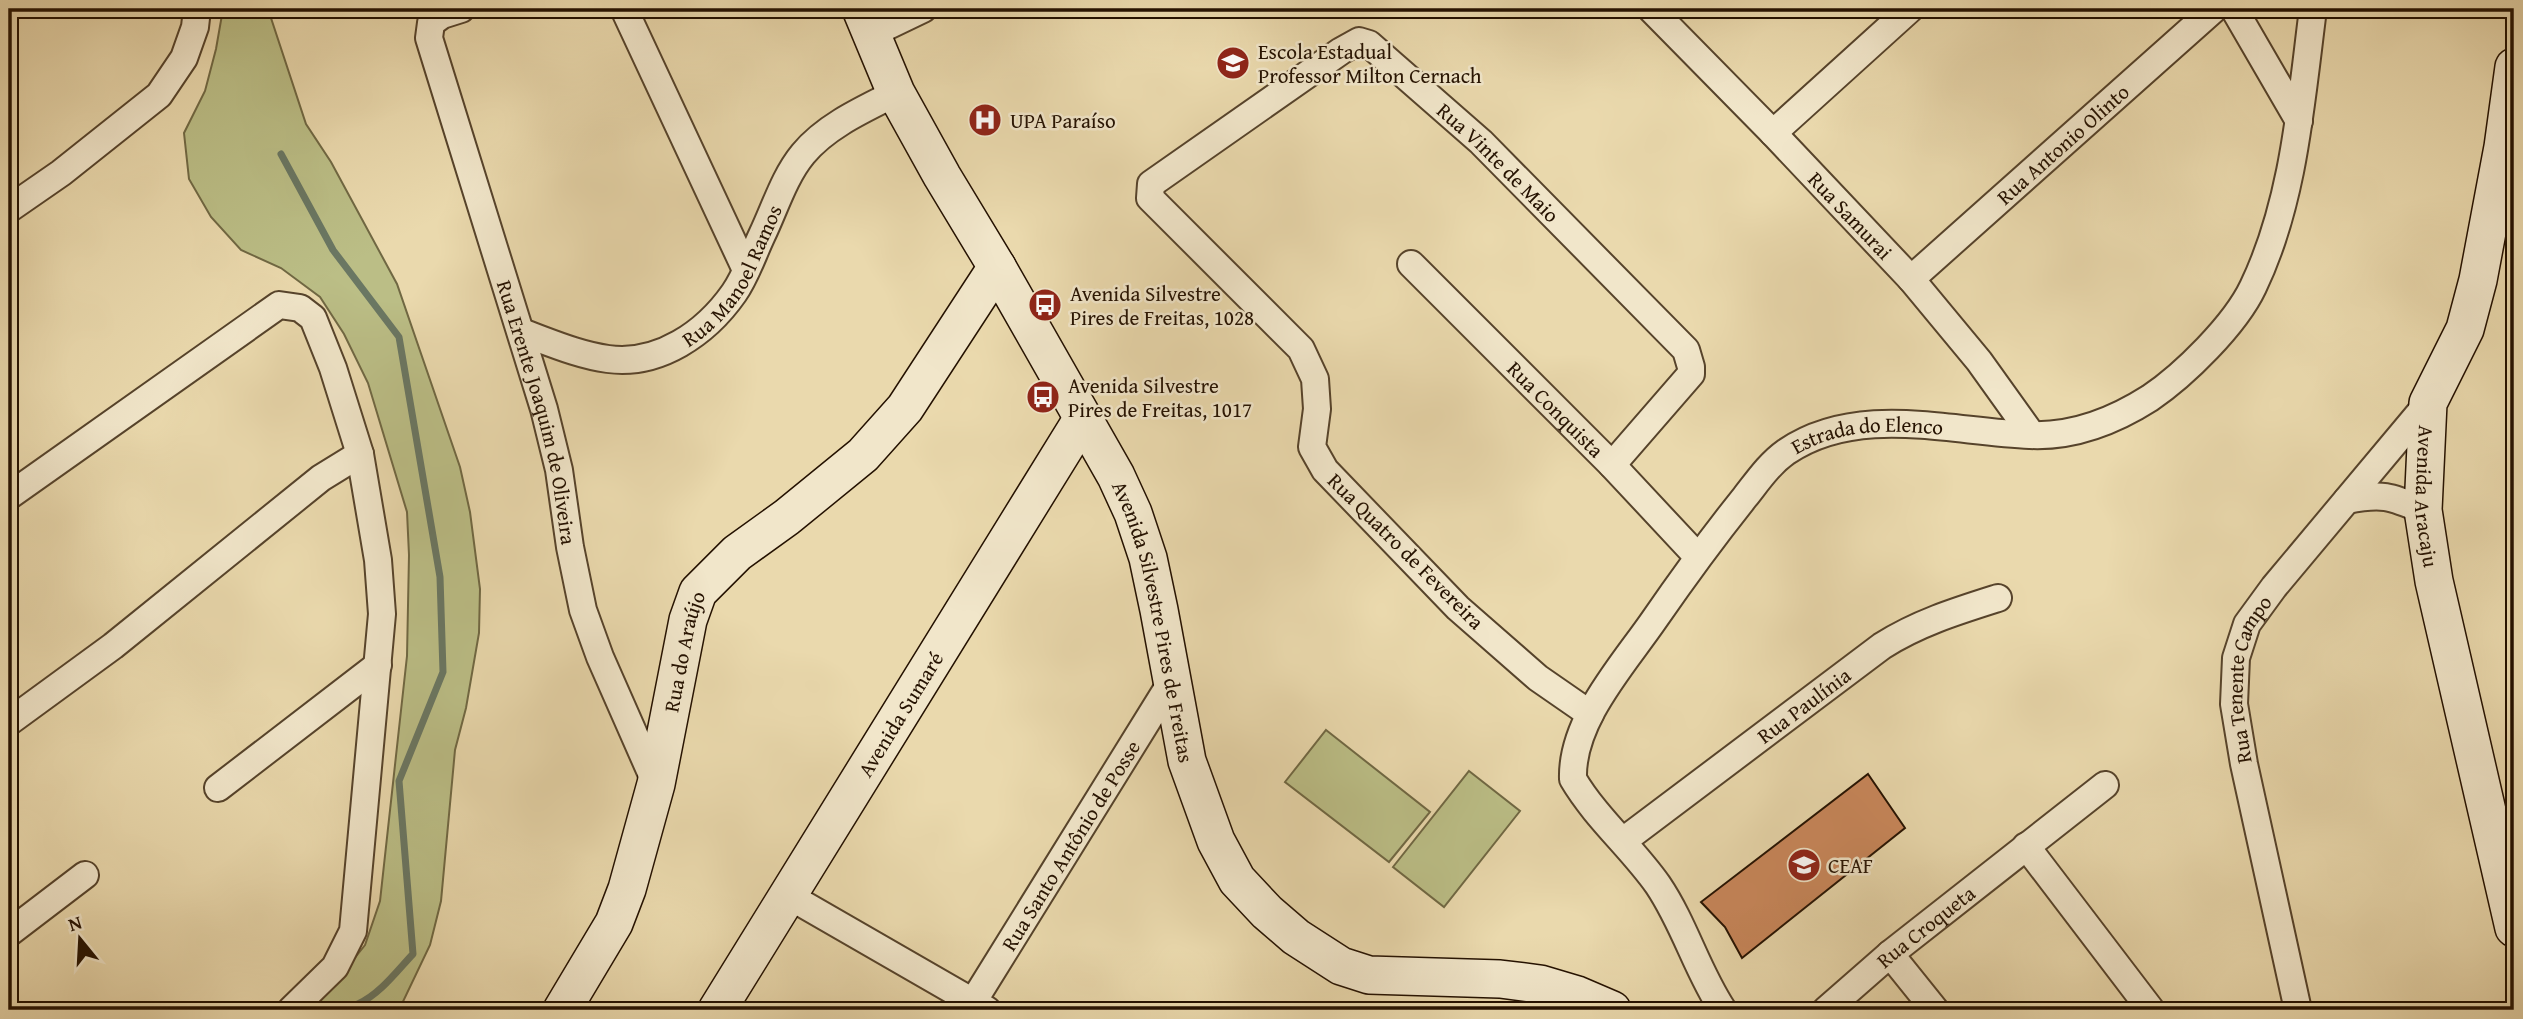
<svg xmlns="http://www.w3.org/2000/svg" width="2523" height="1019" font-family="'Gentium Book Plus',serif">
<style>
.green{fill:#bbbe86;stroke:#706843;stroke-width:2}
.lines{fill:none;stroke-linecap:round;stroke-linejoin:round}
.stream{stroke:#6a7763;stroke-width:7}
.building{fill:#c9875b;stroke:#241100;stroke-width:2}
.street-casing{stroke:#56432b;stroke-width:30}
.secondary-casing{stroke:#241100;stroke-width:40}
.street{stroke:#f1e6ca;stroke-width:26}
.secondary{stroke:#f1e6ca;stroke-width:37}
.labels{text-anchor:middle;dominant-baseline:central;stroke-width:5;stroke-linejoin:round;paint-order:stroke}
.poi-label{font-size:21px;fill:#241100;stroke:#f1e6ca;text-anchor:start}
.street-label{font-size:21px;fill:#241100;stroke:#f1e6ca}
</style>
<rect width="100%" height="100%" fill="#ead9ad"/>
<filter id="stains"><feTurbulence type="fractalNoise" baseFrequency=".00286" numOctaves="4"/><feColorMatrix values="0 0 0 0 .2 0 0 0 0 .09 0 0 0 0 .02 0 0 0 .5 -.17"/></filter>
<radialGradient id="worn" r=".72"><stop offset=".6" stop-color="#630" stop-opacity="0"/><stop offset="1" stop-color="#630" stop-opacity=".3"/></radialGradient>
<g class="green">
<path d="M 223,9 L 268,9 L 306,124 L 331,162 L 397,284 L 460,467 L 470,512 L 480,589 L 479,633 L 466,708 L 455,750 L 441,901 L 430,945 L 399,1010 L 313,1010 L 365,945 L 380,901 L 407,656 L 409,555 L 407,512 L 368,383 L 344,334 L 320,297 L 281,268 L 241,250 L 211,217 L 189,179 L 184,133 L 205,91 L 216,49 Z"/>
<path d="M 1326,730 L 1430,812 L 1389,862 L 1285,782 Z"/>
<path d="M 1469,771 L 1520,811 L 1444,907 L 1393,867 Z"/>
</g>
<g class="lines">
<path class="stream" d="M 281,154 L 333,250 L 399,337 L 440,577 L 443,672 L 399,781 L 413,954 C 397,971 380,994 358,1004 C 351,1007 344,1005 337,1010"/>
</g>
<path class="building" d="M 1868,774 L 1905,828 L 1742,958 L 1725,927 L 1701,902 Z"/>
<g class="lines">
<defs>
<g id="street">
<path id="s1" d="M 461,9 L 442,15 L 431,23 L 429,38 L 544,409 L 559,470 L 570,547 L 583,610 L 600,657 L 656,784"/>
<path d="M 624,9 L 746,270"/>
<path id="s2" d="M 1651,9 L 1773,133 L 1911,279 L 1979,361 L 2032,435"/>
<path d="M 2234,9 L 2299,121"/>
<path d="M 871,34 L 923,9"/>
<path d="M 1773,133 L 1910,9"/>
<path d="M 9,209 L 61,173 L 159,95 L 184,58 L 195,27 L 197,9"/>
<path id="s3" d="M 1411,264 L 1612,465 L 1698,557"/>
<path id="s4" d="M 1911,279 L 2214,9"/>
<path id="s5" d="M 521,332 C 549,342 578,355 608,359 C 659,366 706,333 734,293 C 746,276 753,254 762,235 C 775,208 784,177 803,154 C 826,126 864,109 896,93"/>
<path d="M 9,496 L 279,305 L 300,308 L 313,318 L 333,368 L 360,454 L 378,560 L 382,614 L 353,931 L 335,967 L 291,1010"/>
<path d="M 2347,500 C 2382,493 2390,496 2423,510"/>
<path id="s6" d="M 1590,714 L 1538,678 L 1458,608 L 1325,470 L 1312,447 L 1317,409 L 1315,379 L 1301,349 L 1150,198 L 1151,184 L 1341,51 L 1359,41 L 1369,44 L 1481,142 L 1686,350 L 1691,367 L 1691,374 L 1612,465"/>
<path d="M 9,722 L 113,646 L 321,478 L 360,454"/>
<path d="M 218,788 L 378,665"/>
<path id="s7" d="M 1623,841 L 1882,646 C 1918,623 1957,611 1998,598"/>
<path d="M 2026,846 L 2151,1010"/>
<path d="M 789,896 L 987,1010"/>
<path d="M 9,933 L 85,875"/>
<path d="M 1890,954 L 1935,1010"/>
<path id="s8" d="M 968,1010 L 1172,681"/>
<path id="s9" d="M 1723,1010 C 1697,971 1685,925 1658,885 C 1632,848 1596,818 1573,779 C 1571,721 1623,665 1654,620 C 1683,578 1713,537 1745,497 C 1757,482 1769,464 1786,452 C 1858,403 1950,432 2030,435 C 2074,437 2114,421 2150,398 C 2184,375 2235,325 2253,287 C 2294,202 2301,102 2313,9"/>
<path id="s10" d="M 1826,1010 L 1890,954 L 2105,785"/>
<path id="s11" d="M 2298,1010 L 2244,764 L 2234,704 L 2236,658 L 2247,624 L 2274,587 L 2428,403"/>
</g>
<g id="secondary">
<path id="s12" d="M 861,9 L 896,93 L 942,176 L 997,267 L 1116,476 L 1133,513 L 1148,558 L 1159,610 L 1187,761 L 1216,841 L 1237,880 L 1267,912 L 1296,937 L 1341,966 L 1369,975 L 1500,979 L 1540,984 L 1577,995 L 1612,1010"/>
<path id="s13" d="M 2514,67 L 2503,147 L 2478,280 L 2465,329 L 2428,403 L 2423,510 L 2434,581 L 2514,928"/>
<path id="s14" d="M 562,1010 L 614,923 L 627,889 L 656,784 L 688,620 L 698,592 L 737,553 L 787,517 L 863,455 L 905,408 L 997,267"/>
<path id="s15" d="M 717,1010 L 1083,418"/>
</g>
</defs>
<use href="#street" class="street-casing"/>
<use href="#secondary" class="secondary-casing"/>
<use href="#street" class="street"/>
<use href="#secondary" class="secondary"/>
</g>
<defs>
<symbol id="school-disc" viewBox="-11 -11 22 22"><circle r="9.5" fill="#8f2418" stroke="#f1e6ca"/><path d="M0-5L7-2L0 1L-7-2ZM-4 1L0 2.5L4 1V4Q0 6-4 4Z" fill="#fff"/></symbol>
<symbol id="hospital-disc" viewBox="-11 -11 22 22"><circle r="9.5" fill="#8f2418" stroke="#f1e6ca"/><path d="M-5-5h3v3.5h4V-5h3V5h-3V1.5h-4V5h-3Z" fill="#fff"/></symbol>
<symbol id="bus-disc" viewBox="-11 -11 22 22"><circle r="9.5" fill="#8f2418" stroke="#f1e6ca"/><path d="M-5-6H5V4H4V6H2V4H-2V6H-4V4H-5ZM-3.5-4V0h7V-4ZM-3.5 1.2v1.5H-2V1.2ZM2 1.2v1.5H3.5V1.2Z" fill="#fff"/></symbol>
</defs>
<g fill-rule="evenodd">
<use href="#school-disc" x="1214" y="44" width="38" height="38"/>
<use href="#hospital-disc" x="966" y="101" width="38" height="38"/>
<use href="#bus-disc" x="1026" y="286" width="38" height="38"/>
<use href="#bus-disc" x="1024" y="378" width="38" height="38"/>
<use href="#school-disc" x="1785" y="846" width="38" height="38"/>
</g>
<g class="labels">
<g class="poi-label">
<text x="1258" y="51">Escola Estadual<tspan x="1258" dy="24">Professor Milton Cernach</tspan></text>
<text x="1010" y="120">UPA Paraíso</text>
<text x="1070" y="293">Avenida Silvestre<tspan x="1070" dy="24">Pires de Freitas, 1028</tspan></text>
<text x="1068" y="385">Avenida Silvestre<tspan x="1068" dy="24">Pires de Freitas, 1017</tspan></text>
<text x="1828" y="865">CEAF</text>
</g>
<g class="street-label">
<text stroke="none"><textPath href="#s4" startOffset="203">Rua Antonio Olinto</textPath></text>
<text stroke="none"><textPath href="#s6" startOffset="1155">Rua Vinte de Maio</textPath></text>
<text stroke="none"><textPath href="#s2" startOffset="287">Rua Samurai</textPath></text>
<text stroke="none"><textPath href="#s5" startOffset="254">Rua Manoel Ramos</textPath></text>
<text stroke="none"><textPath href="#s3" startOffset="205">Rua Conquista</textPath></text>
<text stroke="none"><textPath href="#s1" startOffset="439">Rua Erente Joaquim de Oliveira</textPath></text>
<text stroke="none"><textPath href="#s9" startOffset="758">Estrada do Elenco</textPath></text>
<text stroke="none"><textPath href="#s13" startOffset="443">Avenida Aracaju</textPath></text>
<text transform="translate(1406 551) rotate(45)">Rua Quatro de Fevereira</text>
<text stroke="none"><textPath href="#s12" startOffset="684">Avenida Silvestre Pires de Freitas</textPath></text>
<text stroke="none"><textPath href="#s14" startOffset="382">Rua do Araújo</textPath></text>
<text stroke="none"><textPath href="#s11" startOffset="340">Rua Tenente Campo</textPath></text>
<text stroke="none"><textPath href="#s7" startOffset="226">Rua Paulínia</textPath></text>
<text stroke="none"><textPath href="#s15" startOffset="348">Avenida Sumaré</textPath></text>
<text stroke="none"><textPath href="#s8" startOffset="194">Rua Santo Antônio de Posse</textPath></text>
<text stroke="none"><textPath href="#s10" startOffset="130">Rua Croqueta</textPath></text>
</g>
</g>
<rect width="2523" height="1019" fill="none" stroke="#ead9ad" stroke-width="35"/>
<rect x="10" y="10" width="2502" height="998" fill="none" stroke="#241100" stroke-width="3.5"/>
<rect x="18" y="18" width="2488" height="984" fill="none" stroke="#241100" stroke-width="2"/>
<g transform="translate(80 939) rotate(342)" stroke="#f1e6ca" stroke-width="5" paint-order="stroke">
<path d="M0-5L12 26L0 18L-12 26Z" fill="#241100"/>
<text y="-10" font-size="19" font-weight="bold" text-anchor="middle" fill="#241100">N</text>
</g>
<rect width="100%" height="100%" filter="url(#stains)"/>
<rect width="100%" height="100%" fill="url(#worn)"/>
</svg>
